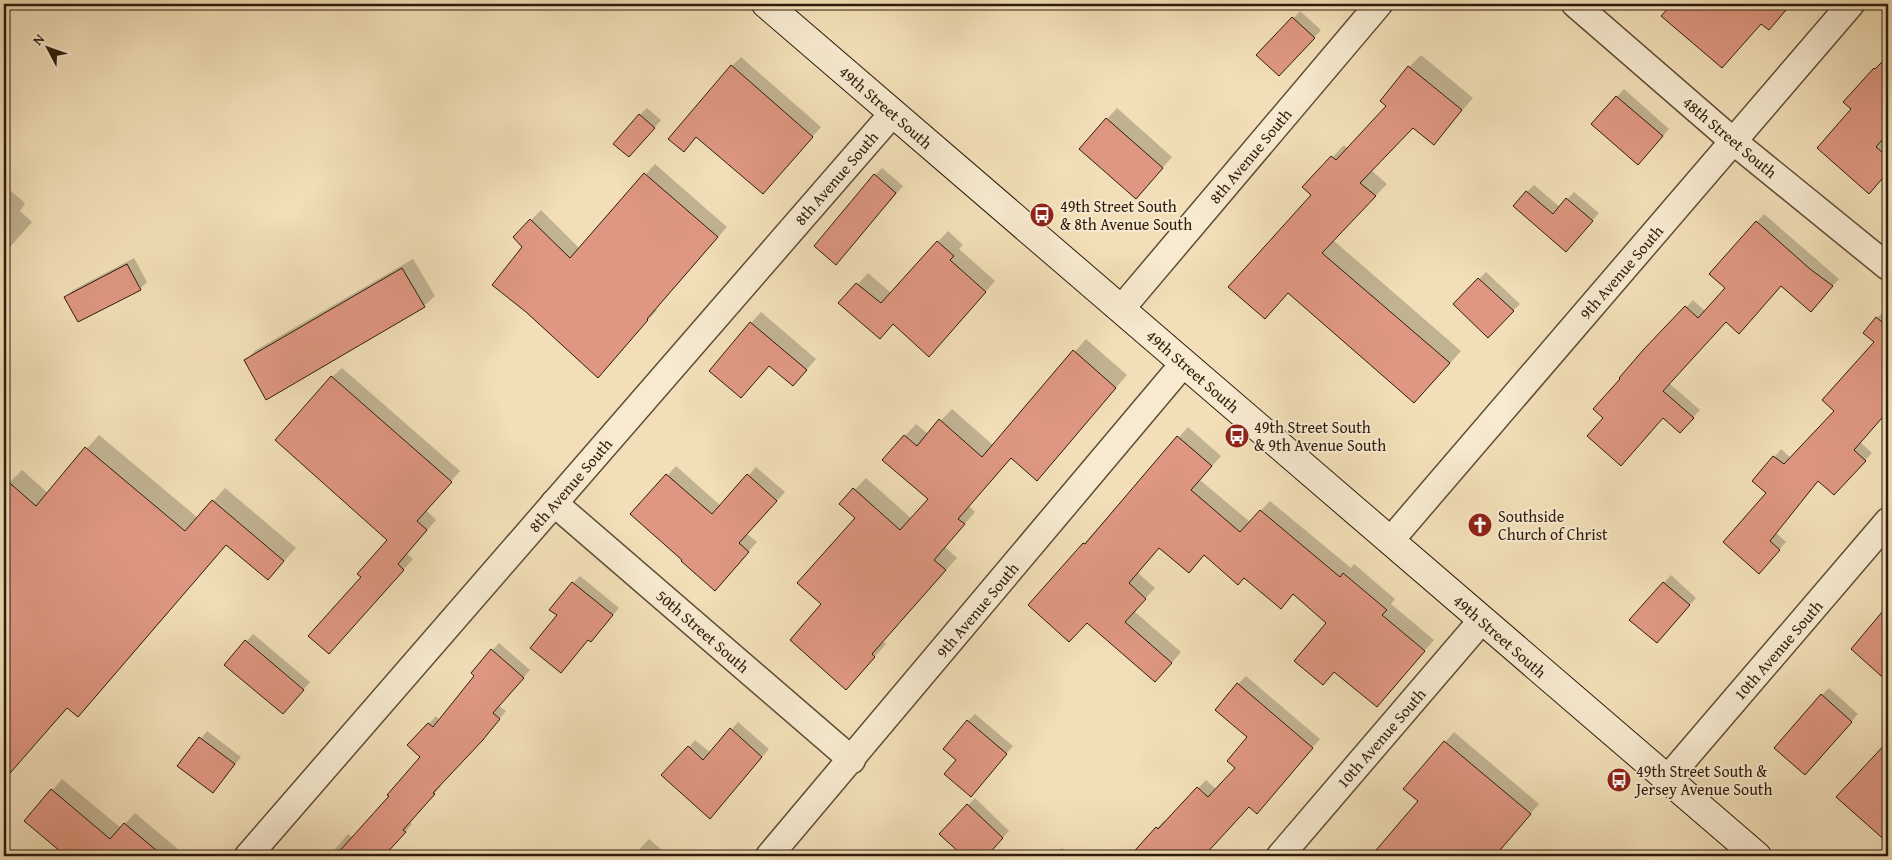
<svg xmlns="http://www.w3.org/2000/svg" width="1892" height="860" font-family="'Gentium Book Plus',serif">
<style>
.shadow{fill:#0003}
.building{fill:#df9781;stroke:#2e1b0c}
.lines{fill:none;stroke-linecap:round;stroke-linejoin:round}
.minor-casing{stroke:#5f4c37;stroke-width:29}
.secondary-casing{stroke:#2e1b0c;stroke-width:30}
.minor{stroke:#f7ead0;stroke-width:26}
.secondary{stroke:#f7ead0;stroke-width:28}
.labels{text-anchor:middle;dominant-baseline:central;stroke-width:4;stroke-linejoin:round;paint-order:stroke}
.street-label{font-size:16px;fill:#2e1b0c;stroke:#f7ead0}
.poi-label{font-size:16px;fill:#2e1b0c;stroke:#f7ead0;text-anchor:start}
</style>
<rect width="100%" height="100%" fill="#f2dfb7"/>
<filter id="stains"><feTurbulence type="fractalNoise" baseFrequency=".004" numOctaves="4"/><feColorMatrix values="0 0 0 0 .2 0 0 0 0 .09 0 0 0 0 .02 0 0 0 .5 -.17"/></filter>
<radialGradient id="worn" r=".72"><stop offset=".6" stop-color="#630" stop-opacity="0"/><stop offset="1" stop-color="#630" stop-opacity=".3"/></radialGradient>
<g class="shadow">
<path d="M 1674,4 L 1721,4 L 1723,6 L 1725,4 L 1791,4 L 1776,22 L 1761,22 L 1663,16 Z"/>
<path d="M 1300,11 L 1321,30 L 1286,68 L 1258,55 Z"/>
<path d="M 1421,55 L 1473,98 L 1434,143 L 1413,126 L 1371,170 L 1387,184 L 1333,240 L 1461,351 L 1426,390 L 1288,292 L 1313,195 L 1304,187 L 1344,145 L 1348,149 L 1388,106 L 1409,67 Z"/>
<path d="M 741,57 L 821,127 L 772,183 L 697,136 L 693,141 L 732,66 Z"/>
<path d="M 1888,57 L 1888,132 L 1883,138 L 1888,142 L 1888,171 L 1877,184 L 1853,109 L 1845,102 L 1875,69 Z"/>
<path d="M 1624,89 L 1669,129 L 1645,157 L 1593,124 Z"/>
<path d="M 647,108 L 661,120 L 636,149 L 640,115 Z"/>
<path d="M 1117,108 L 1172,157 L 1146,187 L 1107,119 Z"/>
<path d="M 655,164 L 727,227 L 656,308 L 657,310 L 608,366 L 524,246 L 514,237 L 541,210 L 580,249 Z"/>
<path d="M 882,168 L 903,186 L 843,256 L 875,175 Z"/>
<path d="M 4,185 L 25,203 L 20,211 L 32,222 L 4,254 Z"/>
<path d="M 1534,185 L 1560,207 L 1574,192 L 1599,213 L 1573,243 L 1527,192 Z"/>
<path d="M 1764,214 L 1839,279 L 1818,303 L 1781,284 L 1726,320 L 1669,383 L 1700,410 L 1687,424 L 1664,416 L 1605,418 L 1645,350 L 1693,300 L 1705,311 L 1726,288 L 1711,274 Z"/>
<path d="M 948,231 L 963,245 L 959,249 L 995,281 L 939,344 L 893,323 L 840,303 L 868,273 L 891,293 Z"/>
<path d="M 134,258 L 147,282 L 140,289 L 66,297 L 73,290 Z"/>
<path d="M 413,259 L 435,296 L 424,306 L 245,361 L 256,350 Z"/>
<path d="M 1486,272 L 1520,304 L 1488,336 L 1455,304 Z"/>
<path d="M 1884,311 L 1888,315 L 1888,410 L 1860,442 L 1872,453 L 1841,487 L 1819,480 L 1776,533 L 1786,542 L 1766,565 L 1768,493 L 1754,481 L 1781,449 L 1791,458 L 1835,411 L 1875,342 L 1877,318 Z"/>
<path d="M 761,312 L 816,359 L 803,374 L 751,323 Z"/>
<path d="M 1086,339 L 1127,375 L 1037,479 L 1012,457 L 969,506 L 975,512 L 945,547 L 957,558 L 882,641 L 886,644 L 858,676 L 823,604 L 856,518 L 841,504 L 866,478 L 912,519 L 930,499 L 905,436 L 916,424 L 928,434 L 952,409 L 993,445 Z"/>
<path d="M 342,368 L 460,471 L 426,510 L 436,520 L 407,554 L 413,559 L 338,643 L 389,540 L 332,377 Z"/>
<path d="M 1188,427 L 1221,456 L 1200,480 L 1250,522 L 1270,501 L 1351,568 L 1354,564 L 1395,599 L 1391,604 L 1434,640 L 1377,705 L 1328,623 L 1294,593 L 1281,607 L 1245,577 L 1205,554 L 1189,572 L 1160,547 L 1138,573 L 1155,588 L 1134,611 L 1181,652 L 1165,671 L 1087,621 L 1030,604 Z"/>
<path d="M 99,435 L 198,518 L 225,488 L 296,548 L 268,579 L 227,544 L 90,703 L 68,707 L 14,767 L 4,757 L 4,488 L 22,470 L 48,493 Z"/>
<path d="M 676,466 L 721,506 L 756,467 L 785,492 L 747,534 L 757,542 L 723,581 L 684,560 L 632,514 Z"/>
<path d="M 1671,575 L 1696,598 L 1664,635 L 1631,620 Z"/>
<path d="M 580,576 L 619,608 L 597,634 L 588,639 L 558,615 L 573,583 Z"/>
<path d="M 1888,606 L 1888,678 L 1887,679 L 1852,649 Z"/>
<path d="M 253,634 L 310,682 L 290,706 L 226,665 Z"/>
<path d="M 499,643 L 530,670 L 499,706 L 506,711 L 489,732 L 439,785 L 441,786 L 409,822 L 412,824 L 384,856 L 329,856 L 348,834 L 353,838 L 390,796 L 421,757 L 409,745 L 436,716 L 440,721 L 476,676 L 472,673 Z"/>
<path d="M 1246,676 L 1320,739 L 1265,804 L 1250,806 L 1200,856 L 1139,856 L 1135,853 L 1157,828 L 1165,820 L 1167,821 L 1206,780 L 1217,790 L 1236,768 L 1249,737 L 1238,684 Z"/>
<path d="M 1829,688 L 1858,714 L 1812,767 L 1822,695 Z"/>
<path d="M 975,714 L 1013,746 L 977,788 L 958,760 L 968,721 Z"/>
<path d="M 738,722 L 769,749 L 717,810 L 689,747 L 695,740 L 711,753 Z"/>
<path d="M 207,731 L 241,757 L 213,792 L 179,766 Z"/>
<path d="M 1454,732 L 1539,804 L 1494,856 L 1484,856 L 1460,835 L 1442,856 L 1373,856 L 1419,801 L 1405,789 Z"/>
<path d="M 1888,743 L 1888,841 L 1838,797 Z"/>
<path d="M 62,779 L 121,828 L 135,813 L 186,856 L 68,856 L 26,821 Z"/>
<path d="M 975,798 L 1009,831 L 985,856 L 965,856 L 941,834 Z"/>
<path d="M 649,839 L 669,856 L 633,856 Z"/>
<path d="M 1062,848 L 1071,856 L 1054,856 Z"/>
</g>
<g class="building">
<path d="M 1672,4 L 1791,4 L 1769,30 L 1761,24 L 1722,68 L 1661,16 Z"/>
<path d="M 1292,17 L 1315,38 L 1279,76 L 1256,55 Z"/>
<path d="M 1888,56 L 1888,133 L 1876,147 L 1888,157 L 1888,172 L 1869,194 L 1817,148 L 1851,109 L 1843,102 L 1874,68 L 1875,69 Z"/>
<path d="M 731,65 L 813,137 L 763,194 L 696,137 L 684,152 L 668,139 Z"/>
<path d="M 1408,66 L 1462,110 L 1434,145 L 1413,128 L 1360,183 L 1376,196 L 1322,253 L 1450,363 L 1414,403 L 1288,293 L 1265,319 L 1228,287 L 1311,195 L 1302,187 L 1331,156 L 1336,160 L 1386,106 L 1380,101 Z"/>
<path d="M 1616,96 L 1663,136 L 1638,165 L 1591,124 Z"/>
<path d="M 639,114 L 655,128 L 629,157 L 613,144 Z"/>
<path d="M 1106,118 L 1163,168 L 1136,199 L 1079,149 Z"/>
<path d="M 644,173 L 718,237 L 647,319 L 648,320 L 598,378 L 526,312 L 492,285 L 522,247 L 513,237 L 530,219 L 570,258 Z"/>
<path d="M 874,174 L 896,193 L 836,265 L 814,246 Z"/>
<path d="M 1526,191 L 1553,214 L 1566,198 L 1593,221 L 1566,252 L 1513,206 Z"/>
<path d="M 1756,221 L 1810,269 L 1833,286 L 1811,312 L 1781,286 L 1739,334 L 1726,322 L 1663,391 L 1694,418 L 1680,433 L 1663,418 L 1621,466 L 1587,436 L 1603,418 L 1593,409 L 1620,379 L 1619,378 L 1644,349 L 1685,306 L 1698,318 L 1725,288 L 1709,274 Z"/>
<path d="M 937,241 L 954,256 L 950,260 L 986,292 L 929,357 L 893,324 L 880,339 L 838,303 L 856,283 L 881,303 Z"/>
<path d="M 127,264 L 141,290 L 78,322 L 64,297 Z"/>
<path d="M 402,268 L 425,307 L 266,400 L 244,360 Z"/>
<path d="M 1478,278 L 1514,311 L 1488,338 L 1453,304 Z"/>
<path d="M 1876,317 L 1887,326 L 1888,325 L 1888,411 L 1854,450 L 1866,461 L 1834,495 L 1818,481 L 1770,541 L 1780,550 L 1759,574 L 1723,542 L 1766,493 L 1752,481 L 1773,456 L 1784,464 L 1834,411 L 1822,400 L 1874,342 L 1863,333 Z"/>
<path d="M 750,322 L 807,370 L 793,386 L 769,366 L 741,398 L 709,371 Z"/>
<path d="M 1073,350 L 1116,388 L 1037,481 L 1011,458 L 958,519 L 965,524 L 934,560 L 946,570 L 872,654 L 875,657 L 846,690 L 790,640 L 821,604 L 797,583 L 855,518 L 839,504 L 853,488 L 900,530 L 928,499 L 882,460 L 904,435 L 917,446 L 939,419 L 982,457 Z"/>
<path d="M 331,376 L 452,482 L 417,521 L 427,530 L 398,564 L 404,570 L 329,654 L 308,636 L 361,577 L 357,574 L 387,540 L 275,440 Z"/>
<path d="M 1177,436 L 1212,466 L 1191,490 L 1240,532 L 1260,510 L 1340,577 L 1343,573 L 1387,610 L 1382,615 L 1425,651 L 1377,707 L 1334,672 L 1323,685 L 1294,661 L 1326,623 L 1293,594 L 1281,609 L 1244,578 L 1238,585 L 1204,555 L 1189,573 L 1159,548 L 1129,583 L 1146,599 L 1125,622 L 1172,663 L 1155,682 L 1087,623 L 1069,642 L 1028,605 L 1083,543 L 1085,544 Z"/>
<path d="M 85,447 L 185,531 L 212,500 L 284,561 L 268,580 L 226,545 L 78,717 L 67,708 L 4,780 L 4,478 L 36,506 Z"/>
<path d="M 666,474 L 712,514 L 747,474 L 777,501 L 739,543 L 749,552 L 715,591 L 681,561 L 682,560 L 630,514 Z"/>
<path d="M 572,582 L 613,615 L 591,642 L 588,640 L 561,673 L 530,648 L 557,615 L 549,610 Z"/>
<path d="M 1663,582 L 1690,605 L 1657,643 L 1629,620 Z"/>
<path d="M 1888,605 L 1888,682 L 1851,649 Z"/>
<path d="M 245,640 L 304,690 L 283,714 L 224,665 Z"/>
<path d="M 491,649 L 524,678 L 493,713 L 500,719 L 482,741 L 433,793 L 435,794 L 403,830 L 406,832 L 384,856 L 335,856 L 389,796 L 387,795 L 420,757 L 407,745 L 428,723 L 433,727 L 474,676 L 471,673 Z"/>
<path d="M 1237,683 L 1313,748 L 1257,814 L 1249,807 L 1204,856 L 1130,856 L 1156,827 L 1158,829 L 1197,787 L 1208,797 L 1235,768 L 1227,761 L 1247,737 L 1215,710 Z"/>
<path d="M 1821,694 L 1852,722 L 1805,775 L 1774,748 Z"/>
<path d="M 967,720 L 1007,754 L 971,797 L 944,774 L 956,760 L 943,749 Z"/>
<path d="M 730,728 L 762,757 L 710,819 L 661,775 L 688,746 L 703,760 Z"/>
<path d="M 199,737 L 235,764 L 213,793 L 177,766 Z"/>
<path d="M 1444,741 L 1531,814 L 1495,856 L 1371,856 L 1418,801 L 1403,789 Z"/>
<path d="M 1888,741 L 1888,843 L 1836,797 Z"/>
<path d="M 51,789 L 110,839 L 124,823 L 163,856 L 66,856 L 24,821 Z"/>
<path d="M 967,804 L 1003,838 L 987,856 L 963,856 L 939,834 Z"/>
</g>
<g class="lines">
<defs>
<g id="minor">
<path d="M 1575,4 L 1733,141 L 1888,267"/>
<path d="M 1121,309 L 1379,4"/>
<path d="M 554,503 L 852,760"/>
<path d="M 1390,541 L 1851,4"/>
<path d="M 1667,779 L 1888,521"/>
<path d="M 248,856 L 893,113"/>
<path d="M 769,856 L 1184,363"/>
<path d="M 1280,856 L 1482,620"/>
</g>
<path id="secondary" d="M 766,4 L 1757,856"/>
</defs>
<use href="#minor" class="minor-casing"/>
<use href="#secondary" class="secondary-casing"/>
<use href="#minor" class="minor"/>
<use href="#secondary" class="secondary"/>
</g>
<defs>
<symbol id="bus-disc" viewBox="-11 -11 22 22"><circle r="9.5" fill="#8f2418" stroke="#f7ead0"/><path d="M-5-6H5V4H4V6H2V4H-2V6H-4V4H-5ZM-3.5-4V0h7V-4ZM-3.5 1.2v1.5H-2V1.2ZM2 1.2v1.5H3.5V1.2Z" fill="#fff"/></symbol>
<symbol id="church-disc" viewBox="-11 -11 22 22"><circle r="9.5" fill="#8f2418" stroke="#f7ead0"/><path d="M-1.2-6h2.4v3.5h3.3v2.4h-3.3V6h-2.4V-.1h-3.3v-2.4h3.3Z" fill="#fff"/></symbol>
</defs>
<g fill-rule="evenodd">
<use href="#bus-disc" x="1028" y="201" width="28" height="28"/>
<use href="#bus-disc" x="1223" y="422" width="28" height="28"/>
<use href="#church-disc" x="1466" y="511" width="28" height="28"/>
<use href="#bus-disc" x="1605" y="766" width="28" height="28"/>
</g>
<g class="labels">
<g class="street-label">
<text transform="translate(886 107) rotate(41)">49th Street South</text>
<text transform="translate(1730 137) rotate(40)">48th Street South</text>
<text transform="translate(1250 156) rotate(-50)">8th Avenue South</text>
<text transform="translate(836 178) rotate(-49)">8th Avenue South</text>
<text transform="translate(1621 272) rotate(-49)">9th Avenue South</text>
<text transform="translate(1193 371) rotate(41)">49th Street South</text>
<text transform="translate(570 485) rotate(-49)">8th Avenue South</text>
<text transform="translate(977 610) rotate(-50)">9th Avenue South</text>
<text transform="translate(703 631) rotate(41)">50th Street South</text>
<text transform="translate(1500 636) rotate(41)">49th Street South</text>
<text transform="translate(1778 650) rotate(-49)">10th Avenue South</text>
<text transform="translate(1381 738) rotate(-49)">10th Avenue South</text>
</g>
<g class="poi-label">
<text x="1060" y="206">49th Street South<tspan x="1060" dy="18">&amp; 8th Avenue South</tspan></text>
<text x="1254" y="427">49th Street South<tspan x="1254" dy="18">&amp; 9th Avenue South</tspan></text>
<text x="1498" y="516">Southside<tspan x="1498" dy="18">Church of Christ</tspan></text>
<text x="1636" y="771">49th Street South &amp;<tspan x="1636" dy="18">Jersey Avenue South</tspan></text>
</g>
</g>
<rect width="1892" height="860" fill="none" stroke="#f2dfb7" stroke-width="20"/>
<rect x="5" y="5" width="1882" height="850" fill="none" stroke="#2e1b0c" stroke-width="2.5"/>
<rect x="10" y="10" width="1872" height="840" fill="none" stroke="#2e1b0c"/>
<g transform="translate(48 48) rotate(311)" stroke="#f7ead0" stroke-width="4" paint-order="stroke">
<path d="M0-4L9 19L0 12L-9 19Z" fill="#2e1b0c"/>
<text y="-8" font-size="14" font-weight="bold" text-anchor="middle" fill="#2e1b0c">N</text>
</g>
<rect width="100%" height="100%" filter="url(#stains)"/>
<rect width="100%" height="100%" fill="url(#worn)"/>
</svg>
